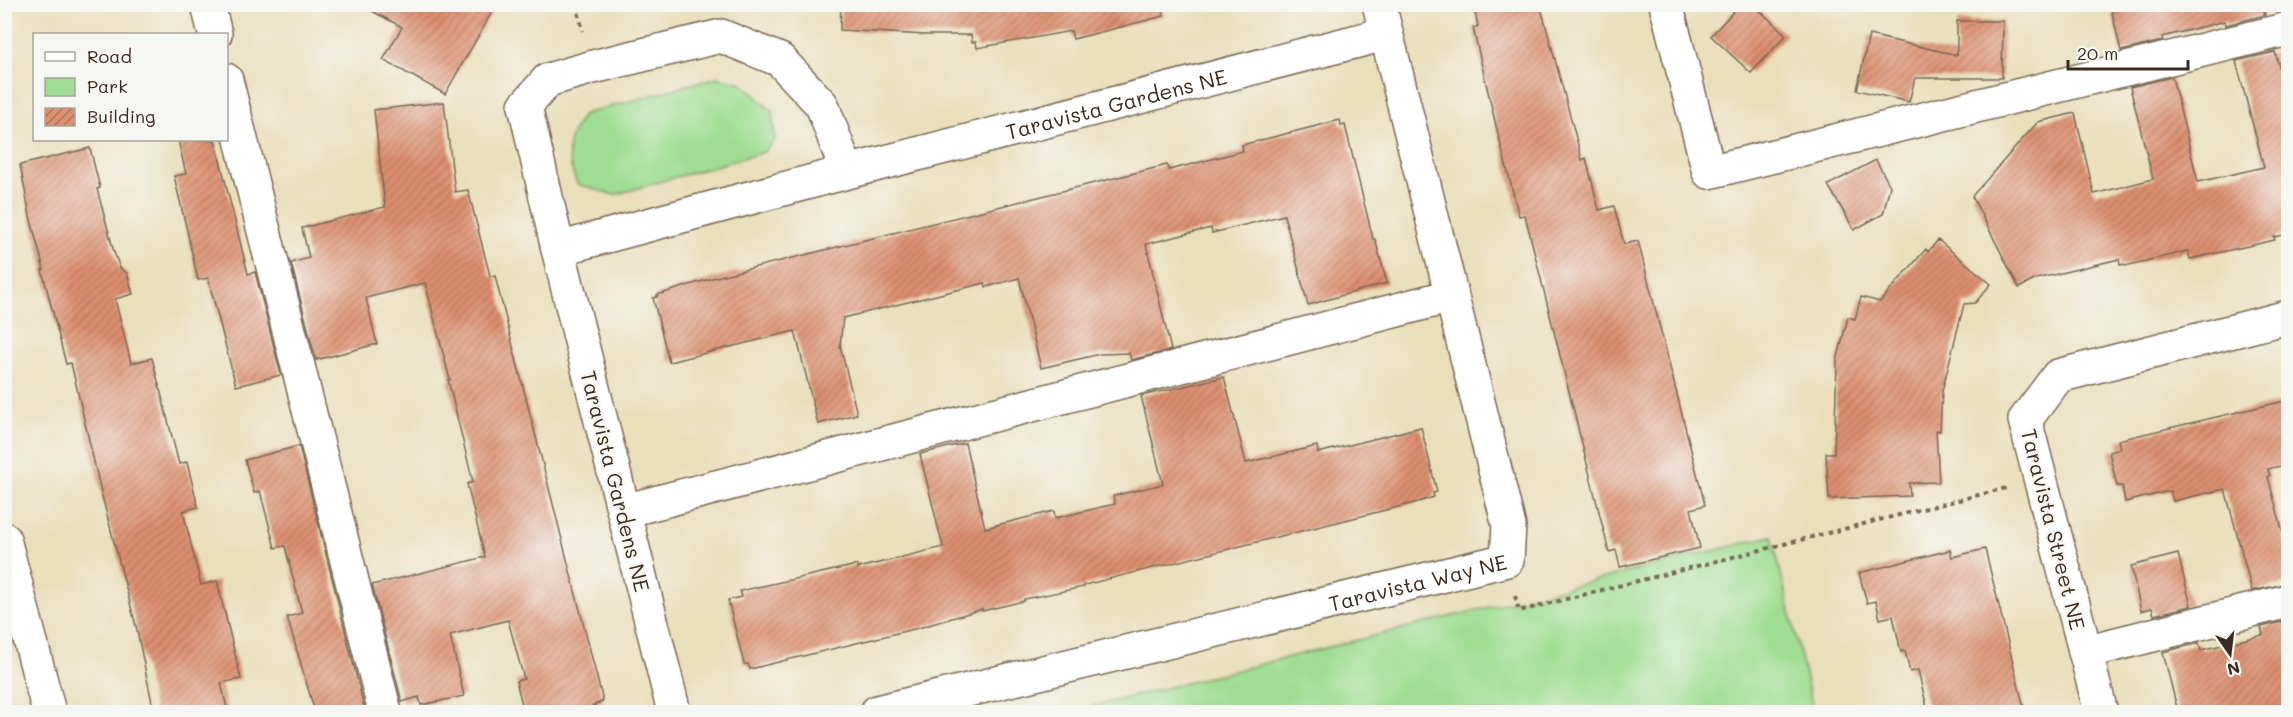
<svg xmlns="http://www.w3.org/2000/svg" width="2293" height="717" font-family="Mali,sans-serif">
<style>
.park{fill:#9fdd92;stroke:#6d8458;stroke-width:1.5}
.building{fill:url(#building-hatch)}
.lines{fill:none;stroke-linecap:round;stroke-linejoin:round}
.minor-casing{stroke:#786955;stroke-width:36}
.path{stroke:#786955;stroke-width:4;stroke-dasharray:4.5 4.5;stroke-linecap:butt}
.minor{stroke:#fff;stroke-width:33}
.labels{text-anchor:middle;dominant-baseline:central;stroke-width:4.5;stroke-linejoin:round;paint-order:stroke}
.street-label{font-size:21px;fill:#3b2a1e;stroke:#f6f6f2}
</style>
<defs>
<pattern id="building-hatch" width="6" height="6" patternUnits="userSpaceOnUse" patternTransform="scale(1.5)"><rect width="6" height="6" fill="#dd8f70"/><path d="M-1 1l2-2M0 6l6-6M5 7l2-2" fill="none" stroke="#b4755b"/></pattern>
</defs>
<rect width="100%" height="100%" fill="#f6f6f2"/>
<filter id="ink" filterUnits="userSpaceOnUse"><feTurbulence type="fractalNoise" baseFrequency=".0167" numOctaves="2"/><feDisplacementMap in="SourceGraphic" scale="12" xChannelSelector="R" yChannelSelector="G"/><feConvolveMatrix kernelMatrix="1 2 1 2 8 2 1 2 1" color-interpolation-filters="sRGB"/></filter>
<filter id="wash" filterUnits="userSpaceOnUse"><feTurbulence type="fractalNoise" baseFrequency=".008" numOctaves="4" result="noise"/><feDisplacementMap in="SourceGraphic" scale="24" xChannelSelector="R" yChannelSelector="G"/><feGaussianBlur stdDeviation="1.35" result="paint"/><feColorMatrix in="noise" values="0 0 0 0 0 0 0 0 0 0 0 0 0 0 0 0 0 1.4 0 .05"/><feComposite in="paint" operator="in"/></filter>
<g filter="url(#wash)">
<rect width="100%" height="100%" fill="#eadfbb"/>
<g class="park">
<path d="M 717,77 L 742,83 L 772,111 L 775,139 L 764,152 L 614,195 L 577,184 C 565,154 564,141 584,114 Z"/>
<path d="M 1772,536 L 1814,712 L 1070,712 Z"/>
</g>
<g id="blocks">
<g class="building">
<path d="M 359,4 L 458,4 L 496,5 L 445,94 L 383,60 L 402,27 Z"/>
<path d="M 841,4 L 1162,4 L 1164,16 L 1073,39 L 1071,31 L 977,48 L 976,42 L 972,42 L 971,35 L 926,35 L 840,30 Z"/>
<path d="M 1473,4 L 1540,4 L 1582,160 L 1586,158 L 1599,210 L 1614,206 L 1624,244 L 1638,241 L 1705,505 L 1691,509 L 1700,548 L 1620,567 L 1616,550 L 1609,552 L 1525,215 L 1519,216 L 1497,130 L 1473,28 L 1478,26 Z"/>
<path d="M 1740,4 L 1753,4 L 1786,35 L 1751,73 L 1711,36 Z"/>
<path d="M 2110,4 L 2262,4 L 2265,15 L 2226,25 L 2225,21 L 2162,37 L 2163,41 L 2121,51 Z"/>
<path d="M 1957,21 L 2003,21 L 2002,78 L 1915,78 L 1909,102 L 1857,90 L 1869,35 L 1957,55 Z"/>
<path d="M 2275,52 L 2289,102 L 2289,234 L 2274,237 L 2275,240 L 2190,259 L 2188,251 L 2125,266 L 2124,264 L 2120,265 L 2119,259 L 2036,279 L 2019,288 L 1972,196 L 2038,122 L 2075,113 L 2094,194 L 2153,179 L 2130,87 L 2172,77 L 2198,182 L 2264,167 L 2236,61 Z"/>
<path d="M 444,102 L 455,192 L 468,190 L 490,276 L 495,276 L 603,701 L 591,707 L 592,712 L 524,712 L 516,681 L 524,679 L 508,620 L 450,635 L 464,696 L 421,705 L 419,697 L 402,702 L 372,585 L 485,557 L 467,484 L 473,482 L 448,380 L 450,380 L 425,283 L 366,298 L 377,344 L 316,360 L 291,263 L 309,258 L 302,228 L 385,207 L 374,110 Z"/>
<path d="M 1340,120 L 1341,126 L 1345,125 L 1373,239 L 1375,239 L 1387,283 L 1308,305 L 1284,215 L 1212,233 L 1211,228 L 1146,244 L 1171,350 L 1131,360 L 1129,353 L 1100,354 L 1041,368 L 1019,278 L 986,287 L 985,283 L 843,318 L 840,345 L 857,414 L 818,424 L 795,331 L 669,362 L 653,298 L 657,297 L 657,295 L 716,277 L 1167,165 L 1169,170 L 1243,151 L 1242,145 Z"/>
<path d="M 178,140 L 215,140 L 248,274 L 255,272 L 281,375 L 236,386 L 208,278 L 198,280 L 188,235 L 174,176 L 186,174 Z"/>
<path d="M 90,148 L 100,188 L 97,189 L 114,252 L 120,268 L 127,273 L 133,294 L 115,299 L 131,363 L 152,358 L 179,464 L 187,462 L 198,507 L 183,511 L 201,585 L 217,581 L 241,679 L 221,683 L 228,712 L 154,712 L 136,626 L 102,496 L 71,363 L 66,364 L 42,270 L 44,270 L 30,216 L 20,165 Z"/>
<path d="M 1876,160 L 1890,186 L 1883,214 L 1854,230 L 1828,185 Z"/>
<path d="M 1938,240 L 1991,284 L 1975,303 L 1964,304 L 1942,391 L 1940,431 L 1936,430 L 1939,482 L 1909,483 L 1910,496 L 1829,499 L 1826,453 L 1834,453 L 1837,361 L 1848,317 L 1855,319 L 1861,297 L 1880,302 L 1926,249 L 1928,252 Z"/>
<path d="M 1224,377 L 1246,463 L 1317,446 L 1318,453 L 1421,427 L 1437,492 L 1433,493 L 1434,497 L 1418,502 L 1084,585 L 1084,587 L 1024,599 L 1024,601 L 982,611 L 982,609 L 922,627 L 750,669 L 748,664 L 744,664 L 728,600 L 742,597 L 740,591 L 857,565 L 858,568 L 943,547 L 920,454 L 965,443 L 985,528 L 1054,511 L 1055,518 L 1115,504 L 1113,496 L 1163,484 L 1141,396 Z"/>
<path d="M 2289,400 L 2289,464 L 2268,469 L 2270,476 L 2268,477 L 2289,555 L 2289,583 L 2252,591 L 2225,489 L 2173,501 L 2170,491 L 2125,502 L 2122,486 L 2117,486 L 2109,452 L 2120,449 L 2118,440 Z"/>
<path d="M 299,446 L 365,711 L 361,712 L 315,712 L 287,617 L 302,613 L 285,546 L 275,548 L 260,491 L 254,493 L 245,460 Z"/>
<path d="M 1985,549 L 2025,712 L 1928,712 L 1918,670 L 1910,672 L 1905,651 L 1901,652 L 1893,616 L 1880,619 L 1876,601 L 1867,603 L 1859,573 L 1950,550 L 1952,557 Z"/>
<path d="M 2178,554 L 2191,606 L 2154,615 L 2152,608 L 2141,611 L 2131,566 Z"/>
<path d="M 2289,620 L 2289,712 L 2178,712 L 2163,652 L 2199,643 L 2201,650 L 2263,635 L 2261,627 Z"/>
</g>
</g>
</g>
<g filter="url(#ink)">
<use href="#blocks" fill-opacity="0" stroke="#786955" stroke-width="1.5"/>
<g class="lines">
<defs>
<g id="minor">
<path d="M 210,4 L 209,9 L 215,34"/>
<path d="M 1666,4 L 1709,172 L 2288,29"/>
<path d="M 226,80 L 385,712"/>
<path d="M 558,249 L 525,106 L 548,80 L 593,67 L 721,36 L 780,60 L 822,105 L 847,172"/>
<path d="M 624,511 L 1451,296"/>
<path d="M 4,539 L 49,712"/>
<path d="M 2085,652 L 2288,601"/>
<path id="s1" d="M 674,712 L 558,249 L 847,172 L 1385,34"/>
<path id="s2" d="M 877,712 L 1507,560 L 1509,526 L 1379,4"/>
<path d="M 2101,712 L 2025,420 L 2058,376 L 2288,317"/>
</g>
</defs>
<use href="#minor" class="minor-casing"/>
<g class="path">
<path d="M 576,4 L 583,31"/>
<path d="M 1515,596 L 1519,611 L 2006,488"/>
</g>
<use href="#minor" class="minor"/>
</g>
</g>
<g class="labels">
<g class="street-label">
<text stroke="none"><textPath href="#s1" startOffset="1054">Taravista Gardens NE</textPath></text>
<text transform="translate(616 481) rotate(76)">Taravista Gardens NE</text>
<text transform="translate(2054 529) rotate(76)">Taravista Street NE</text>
<text stroke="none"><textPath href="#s2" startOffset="556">Taravista Way NE</textPath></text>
</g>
</g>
<rect width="2293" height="717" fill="none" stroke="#f6f6f2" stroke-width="24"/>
<rect x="33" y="33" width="195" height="108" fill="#f6f6f2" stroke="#aba49d" stroke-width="1.5"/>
<rect x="45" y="52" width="30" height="9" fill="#ffffff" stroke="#aba49d" stroke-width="1.5"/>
<text x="87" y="63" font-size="18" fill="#3b2a1e">Road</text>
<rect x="45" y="78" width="30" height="18" fill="#9fdd92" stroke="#aba49d" stroke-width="1.5"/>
<text x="87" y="93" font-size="18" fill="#3b2a1e">Park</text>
<rect x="45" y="108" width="30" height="18" fill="url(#building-hatch)" stroke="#aba49d" stroke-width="1.5"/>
<text x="87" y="123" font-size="18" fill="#3b2a1e">Building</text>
<g transform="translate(2230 654) rotate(166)" stroke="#f6f6f2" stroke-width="4.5" paint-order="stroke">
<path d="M0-4.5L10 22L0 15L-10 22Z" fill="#3b2a1e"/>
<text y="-9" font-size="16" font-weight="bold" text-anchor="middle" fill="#3b2a1e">N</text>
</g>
<path d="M2068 60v9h120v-9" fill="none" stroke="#3b2a1e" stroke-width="3"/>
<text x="2077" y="60" font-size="18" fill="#3b2a1e" stroke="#f6f6f2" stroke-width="4.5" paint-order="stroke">20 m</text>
</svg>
